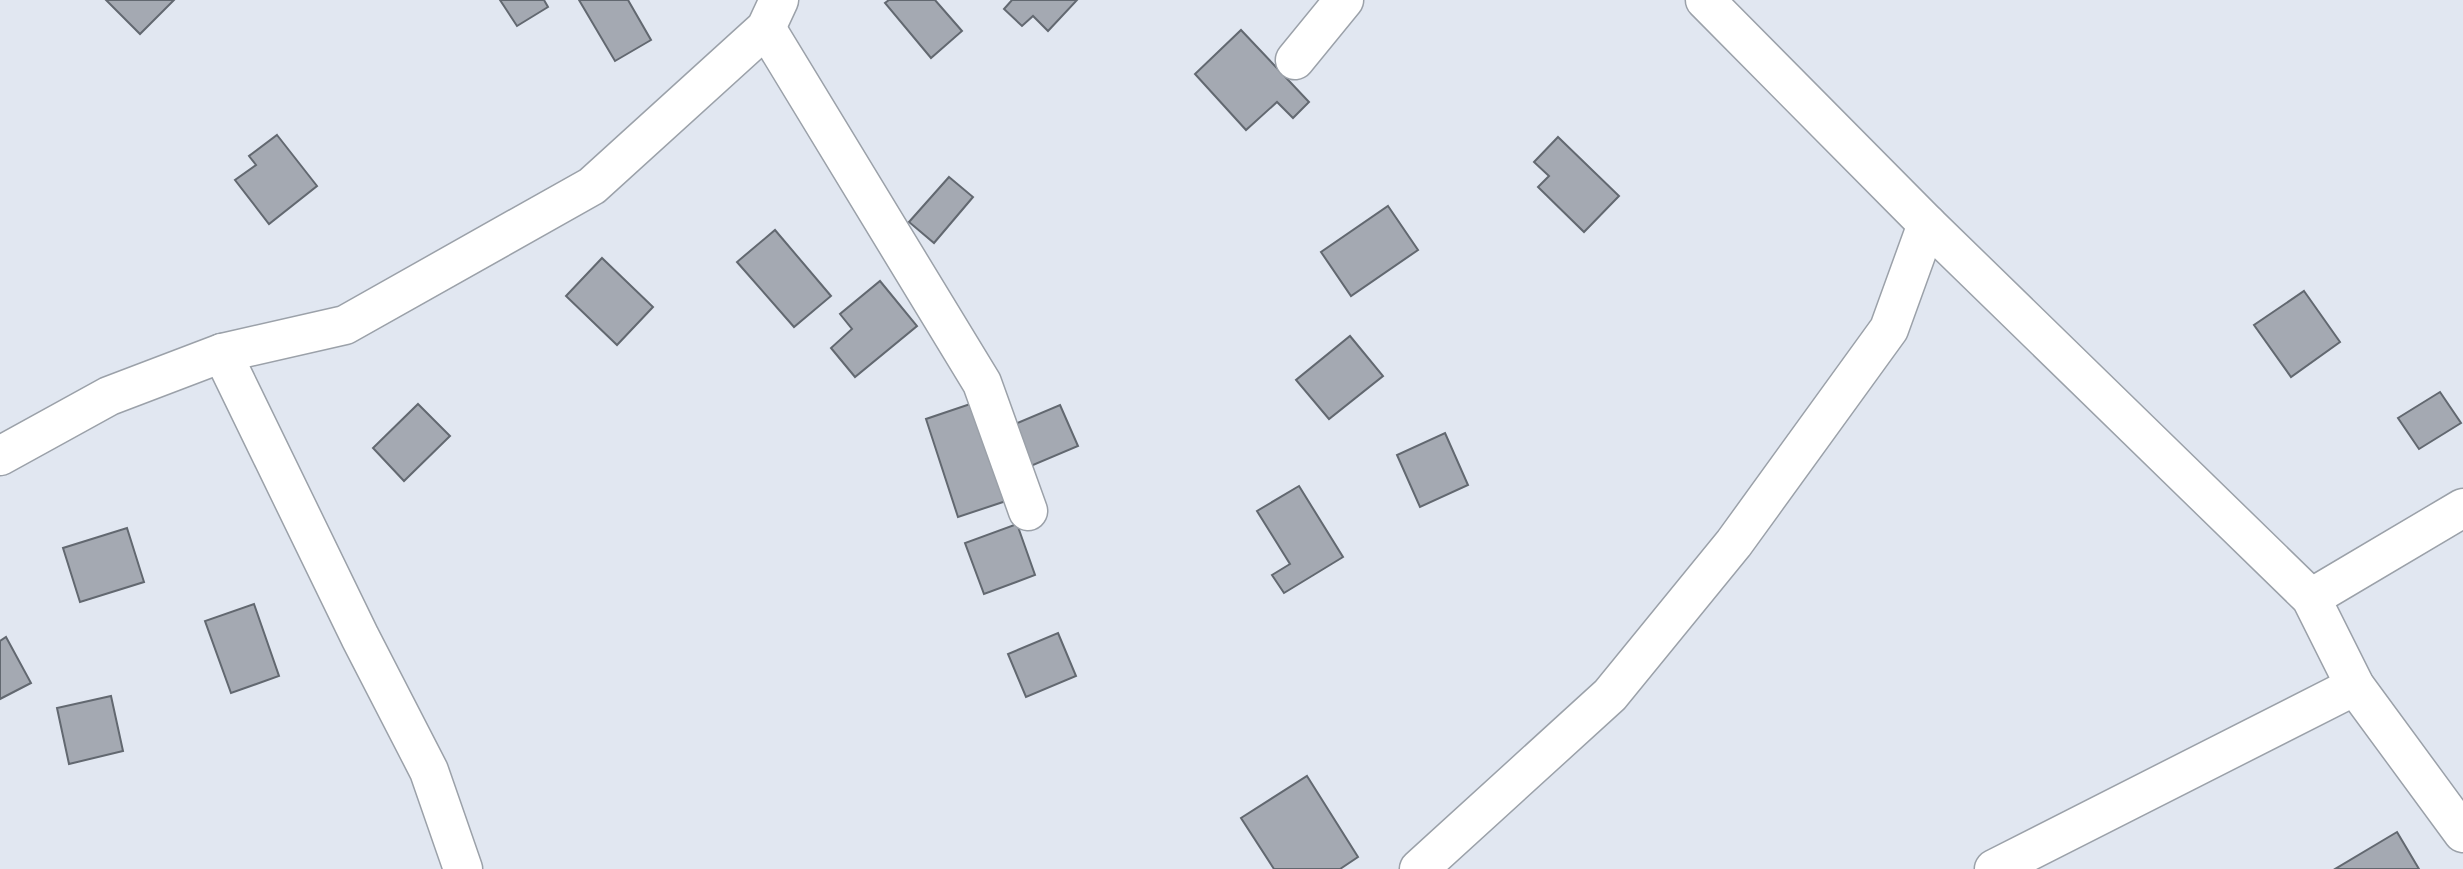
<svg xmlns="http://www.w3.org/2000/svg" width="2463" height="869" font-family="Jost,sans-serif">
<style>
.building{fill:#a4a9b2;stroke:#626870;stroke-width:2}
.lines{fill:none;stroke-linecap:round;stroke-linejoin:round}
.street-casing{stroke:#9ba1a9;stroke-width:41}
.street{stroke:#fff;stroke-width:38}
</style>
<rect width="100%" height="100%" fill="#e1e7f1"/>
<g class="building">
<path d="M 106,0 L 174,0 L 140,34 Z"/>
<path d="M 500,0 L 544,0 L 548,7 L 517,26 Z"/>
<path d="M 579,0 L 628,0 L 651,40 L 615,61 Z"/>
<path d="M 889,0 L 935,0 L 962,31 L 931,58 L 885,3 Z"/>
<path d="M 1012,0 L 1077,0 L 1048,31 L 1033,16 L 1022,26 L 1004,9 Z"/>
<path d="M 1241,30 L 1309,102 L 1293,118 L 1277,102 L 1246,130 L 1195,74 Z"/>
<path d="M 277,135 L 317,186 L 269,224 L 235,180 L 256,165 L 249,156 Z"/>
<path d="M 1558,137 L 1619,196 L 1584,232 L 1538,187 L 1549,176 L 1534,162 Z"/>
<path d="M 949,177 L 973,197 L 934,243 L 909,222 Z"/>
<path d="M 1388,206 L 1418,250 L 1351,296 L 1321,252 Z"/>
<path d="M 775,230 L 831,296 L 794,327 L 737,262 Z"/>
<path d="M 602,258 L 653,307 L 617,345 L 566,296 Z"/>
<path d="M 880,281 L 917,326 L 855,377 L 831,348 L 852,329 L 840,314 Z"/>
<path d="M 2304,291 L 2340,342 L 2291,377 L 2254,325 Z"/>
<path d="M 1350,336 L 1383,376 L 1329,419 L 1296,380 Z"/>
<path d="M 2440,392 L 2461,423 L 2419,449 L 2398,418 Z"/>
<path d="M 982,400 L 1015,498 L 958,517 L 926,419 Z"/>
<path d="M 418,404 L 450,436 L 404,481 L 373,448 Z"/>
<path d="M 1060,405 L 1078,446 L 1026,468 L 1008,427 Z"/>
<path d="M 1445,433 L 1468,485 L 1420,507 L 1397,455 Z"/>
<path d="M 1299,486 L 1343,557 L 1284,593 L 1272,575 L 1290,564 L 1257,511 Z"/>
<path d="M 1017,524 L 1035,575 L 984,594 L 965,543 Z"/>
<path d="M 127,528 L 144,582 L 80,602 L 63,548 Z"/>
<path d="M 254,604 L 279,676 L 231,693 L 205,621 Z"/>
<path d="M 1058,633 L 1076,676 L 1026,697 L 1008,654 Z"/>
<path d="M 6,637 L 31,683 L 0,699 L 0,641 Z"/>
<path d="M 111,696 L 123,751 L 69,764 L 57,708 Z"/>
<path d="M 1307,776 L 1358,857 L 1340,869 L 1274,869 L 1241,818 Z"/>
<path d="M 2397,832 L 2419,869 L 2335,869 Z"/>
</g>
<g class="lines">
<defs>
<g id="street">
<path d="M 1705,0 L 1927,224 L 2311,598 L 2355,686 L 2463,833"/>
<path d="M 766,28 L 982,383 L 1028,511"/>
<path d="M 1295,60 L 1344,0"/>
<path d="M 222,353 L 360,637 L 429,771 L 463,869"/>
<path d="M 0,456 L 109,396 L 222,353 L 345,325 L 592,186 L 766,28 L 779,0"/>
<path d="M 2311,598 L 2463,508"/>
<path d="M 1419,869 L 1610,695 L 1734,543 L 1889,329 L 1927,224"/>
<path d="M 1994,869 L 2355,686"/>
</g>
</defs>
<use href="#street" class="street-casing"/>
<use href="#street" class="street"/>
</g>
</svg>
